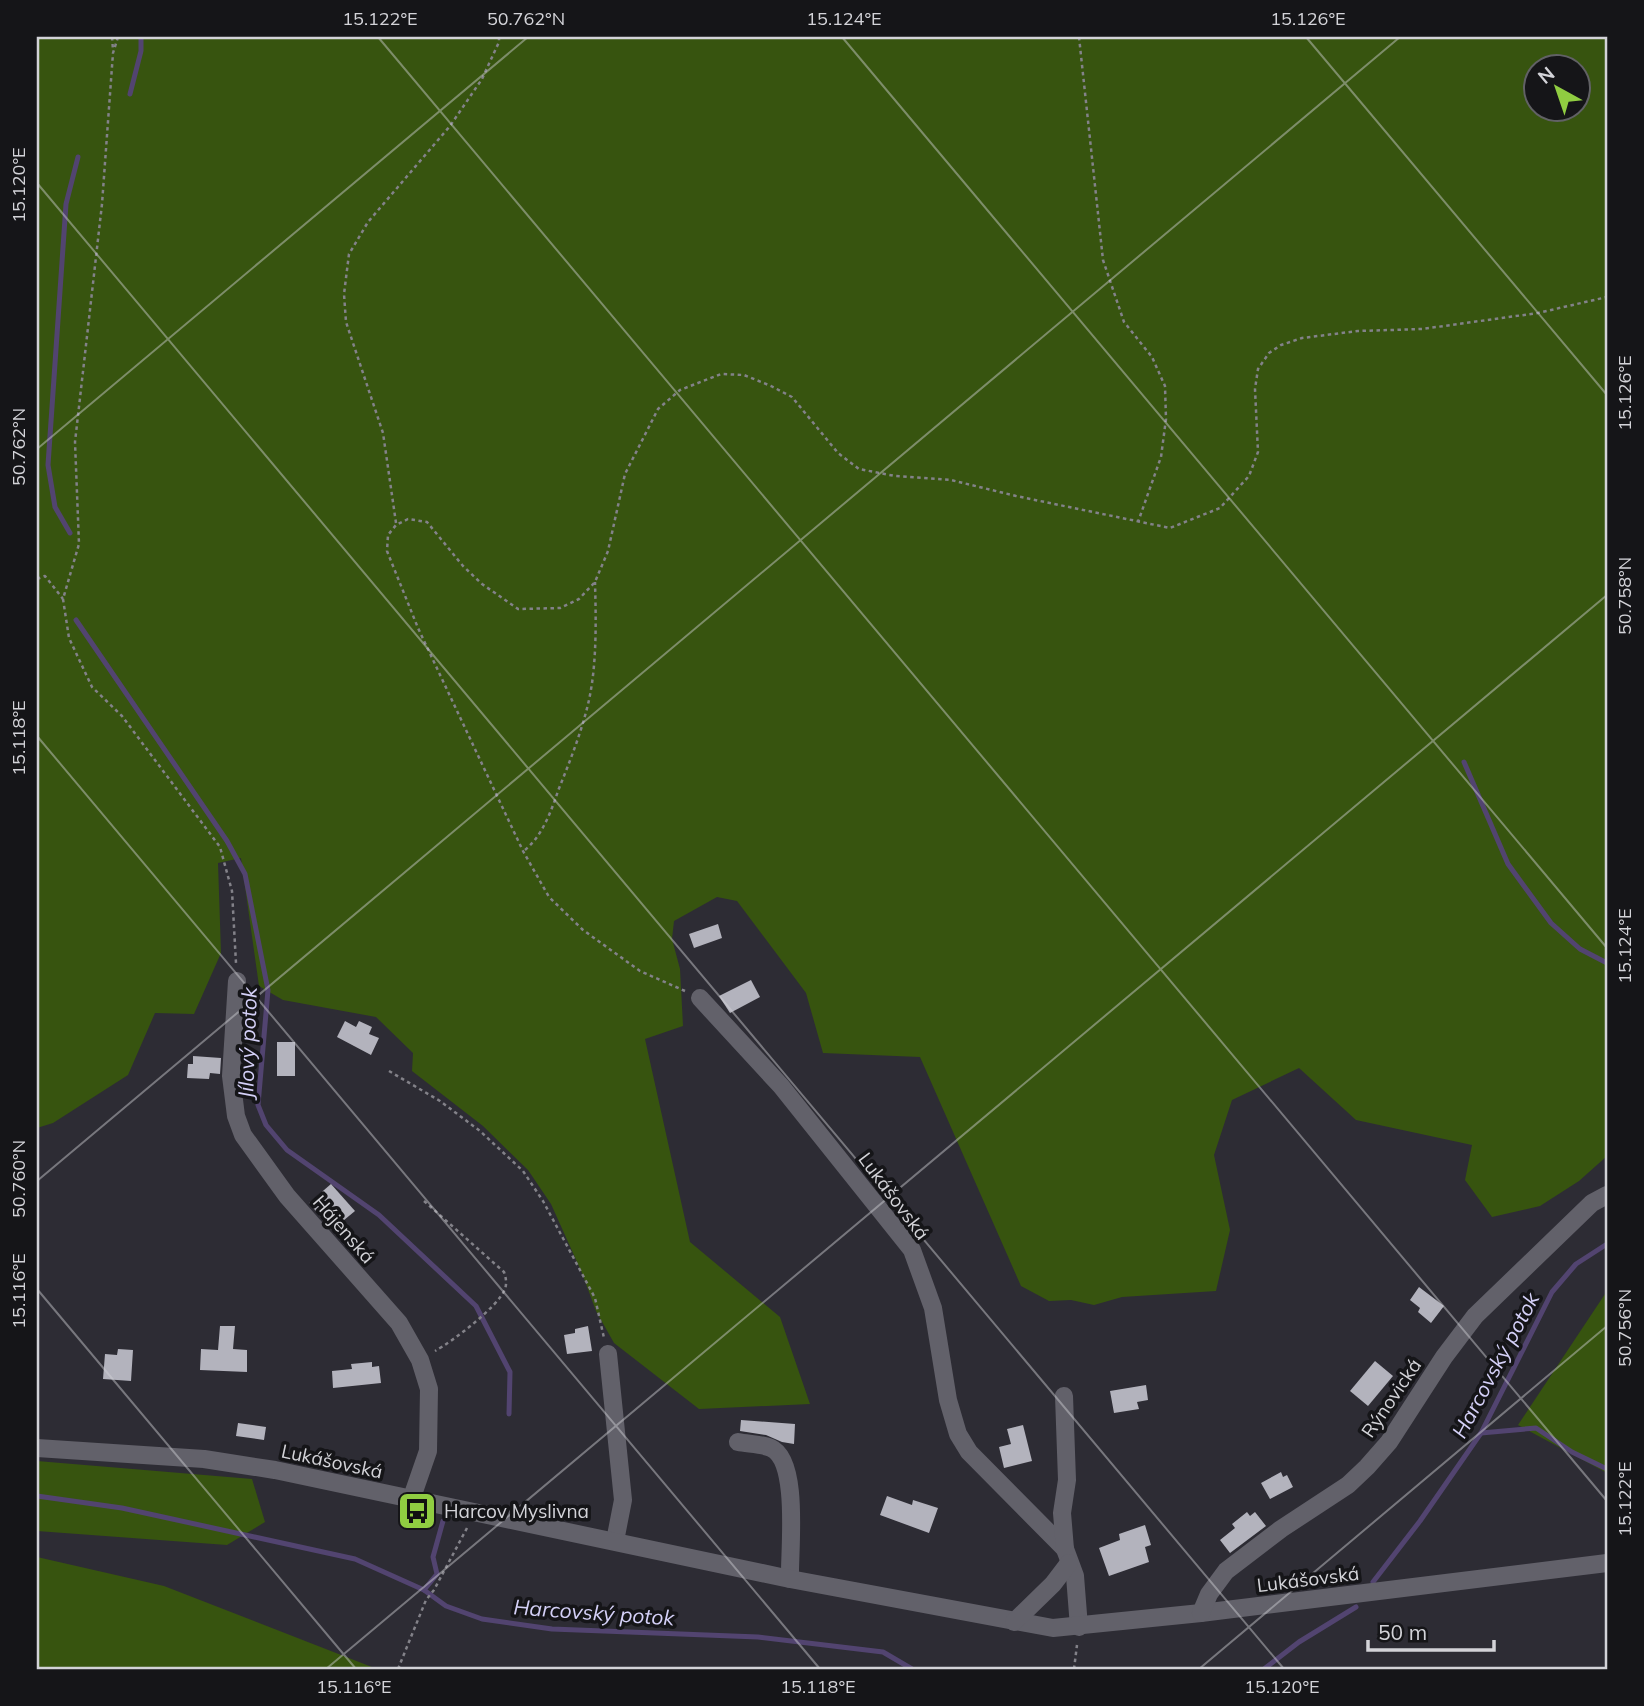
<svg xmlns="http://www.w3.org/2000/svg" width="1644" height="1706" font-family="Mulish,sans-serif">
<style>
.green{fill:#37540f;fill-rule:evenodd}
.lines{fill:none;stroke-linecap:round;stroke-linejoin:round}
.stream{stroke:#524470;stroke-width:5}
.building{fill:#b3b3bd}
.path{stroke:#838289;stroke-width:2.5;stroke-dasharray:3.5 3.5;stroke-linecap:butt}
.minor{stroke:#62616a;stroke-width:18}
.ticks{fill:none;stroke:#d3d3d8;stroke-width:2;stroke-opacity:0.45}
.labels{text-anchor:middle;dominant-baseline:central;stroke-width:7;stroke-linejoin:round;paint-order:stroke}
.street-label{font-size:19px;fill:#d3d3d8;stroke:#151518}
.poi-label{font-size:19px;fill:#d3d3d8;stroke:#151518;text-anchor:start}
.water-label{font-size:21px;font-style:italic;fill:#d4d0f7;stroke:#151518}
.neatline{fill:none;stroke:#d3d3d8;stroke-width:2.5}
.ticks-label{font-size:18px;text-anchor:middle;fill:#d3d3d8}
</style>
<rect width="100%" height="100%" fill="#2d2c34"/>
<g class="green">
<path d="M 37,37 L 1607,37 L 1607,1156 L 1579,1181 L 1540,1206 L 1492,1217 L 1465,1180 L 1472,1145 L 1356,1120 L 1299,1068 L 1232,1100 L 1214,1155 L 1230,1230 L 1216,1291 L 1122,1297 L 1094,1305 L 1071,1300 L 1049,1301 L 1021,1286 L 920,1057 L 823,1053 L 806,993 L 737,901 L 717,897 L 674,921 L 672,939 L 680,969 L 683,1026 L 645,1039 L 690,1242 L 780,1317 L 810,1404 L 699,1409 L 614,1343 L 596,1311 L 582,1273 L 551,1204 L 528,1170 L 483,1126 L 412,1071 L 413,1053 L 376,1017 L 283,1000 L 259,986 L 241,858 L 218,863 L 221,953 L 194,1014 L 155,1013 L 128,1075 L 53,1123 L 37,1128 ZM 1536,66 L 1578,66 L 1578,108 L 1536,108 Z"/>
<path d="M 1607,1291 L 1607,1473 L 1518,1425 Z"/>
<path d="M 37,1461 L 252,1479 L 265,1522 L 227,1545 L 37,1531 Z"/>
<path d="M 37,1557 L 164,1586 L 377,1669 L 37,1669 Z"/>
</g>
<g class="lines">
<g class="stream">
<path d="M 130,94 L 141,51 L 141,37"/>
<path d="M 70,533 L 55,507 L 48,465 L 66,204 L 78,157"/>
<path d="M 76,620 L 227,841 L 245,874 L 268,990 L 258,1105 L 266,1125 L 287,1150 L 379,1215 L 476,1306 L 510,1372 L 509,1414"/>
<path d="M 1464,762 L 1508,864 L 1551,923 L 1580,949 L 1607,963"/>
<path d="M 1481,1433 L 1536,1428 L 1572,1452 L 1607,1469"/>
<path d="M 37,1496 L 122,1508 L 355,1559 L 424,1590 L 446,1606 L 482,1619 L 552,1629 L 758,1637 L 883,1652 L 912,1669"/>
<path d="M 1373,1582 L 1420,1521 L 1481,1433 L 1552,1292 L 1576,1264 L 1607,1244"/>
<path d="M 424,1590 L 437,1574 L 433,1557 L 443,1521"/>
<path d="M 1264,1669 L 1299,1642 L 1356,1607"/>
</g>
</g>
<g class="building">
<path d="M 718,924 L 722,938 L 694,948 L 689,934 Z"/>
<path d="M 751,980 L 760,997 L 730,1013 L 719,996 Z"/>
<path d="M 345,1021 L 356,1027 L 359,1021 L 372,1027 L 369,1034 L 379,1038 L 371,1055 L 337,1037 Z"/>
<rect x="277" y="1042" width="18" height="34"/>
<path d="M 193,1056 L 221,1058 L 220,1074 L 210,1073 L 209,1079 L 187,1078 L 188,1064 L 193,1064 Z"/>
<path d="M 331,1184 L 355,1211 L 332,1230 L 309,1203 Z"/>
<path d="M 1419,1287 L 1444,1306 L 1431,1323 L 1418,1312 L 1420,1308 L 1410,1300 Z"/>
<path d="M 220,1326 L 235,1326 L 233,1349 L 247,1350 L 247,1372 L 200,1370 L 201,1349 L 218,1350 Z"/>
<path d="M 588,1326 L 592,1351 L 567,1354 L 564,1335 L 575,1333 L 575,1329 Z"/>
<path d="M 118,1349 L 133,1350 L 131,1381 L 103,1379 L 105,1354 L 117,1355 Z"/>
<path d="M 1375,1361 L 1393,1376 L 1368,1406 L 1350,1391 Z"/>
<path d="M 372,1362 L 372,1367 L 379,1366 L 381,1383 L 333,1388 L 332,1371 L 352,1369 L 351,1364 Z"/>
<path d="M 1146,1385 L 1148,1400 L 1137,1402 L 1139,1409 L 1114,1413 L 1110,1391 Z"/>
<path d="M 741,1420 L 795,1424 L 794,1444 L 782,1442 L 766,1435 L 740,1431 Z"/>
<path d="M 238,1423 L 266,1427 L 264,1440 L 236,1436 Z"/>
<path d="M 1023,1425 L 1032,1461 L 1004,1468 L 999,1447 L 1011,1444 L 1007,1429 Z"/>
<path d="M 1281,1472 L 1283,1477 L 1287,1475 L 1293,1487 L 1270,1499 L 1261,1483 Z"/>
<path d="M 887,1496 L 912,1505 L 913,1500 L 938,1508 L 929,1533 L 880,1515 Z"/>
<path d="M 1247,1512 L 1250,1516 L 1255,1512 L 1266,1526 L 1230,1553 L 1220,1540 L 1235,1528 L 1232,1524 Z"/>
<path d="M 1145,1525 L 1151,1545 L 1145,1547 L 1149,1562 L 1109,1576 L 1099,1548 L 1120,1540 L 1119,1534 Z"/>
</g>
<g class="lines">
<g class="path">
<path d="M 112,37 L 113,50"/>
<path d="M 118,37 L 113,53 L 102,204 L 75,442 L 79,544 L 63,599 L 69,638 L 92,687 L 122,716 L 220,847 L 232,891 L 236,963"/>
<path d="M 1079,37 L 1103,260 L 1124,322 L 1152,357 L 1165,386 L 1166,419 L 1161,457 L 1138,522"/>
<path d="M 396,523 L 383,433 L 346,322 L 344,294 L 349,254 L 368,222 L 450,126 L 482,79 L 499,42 L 499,37"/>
<path d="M 37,579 L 45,576 L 63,599"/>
<path d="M 525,850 C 542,836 551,812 558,791 C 570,761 582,731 589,700 C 597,663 596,619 595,582"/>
<path d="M 685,991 L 640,971 L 583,930 L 549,897 L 523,851 L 418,628 L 387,551 L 388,535 L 396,525 L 408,519 L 427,522 L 463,566 L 482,584 L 518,609 L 560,608 L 579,599 L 595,582 L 608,551 L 625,474 L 658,409 L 680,390 L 721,374 L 744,375 L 771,386 L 792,397 L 838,453 L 859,469 L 895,476 L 951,480 L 1016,496 L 1170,528 L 1220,508 L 1249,476 L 1258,452 L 1255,389 L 1258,369 L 1269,353 L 1281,345 L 1302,338 L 1358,331 L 1422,329 L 1538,313 L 1607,297"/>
<path d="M 389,1071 L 440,1101 L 480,1131 L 523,1171 L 543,1201 L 595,1298 L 604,1338"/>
<path d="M 424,1201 L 504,1272 C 506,1278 507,1283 505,1289 C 498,1307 453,1341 435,1351"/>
<path d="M 398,1669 L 426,1600 L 434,1590 L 467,1528"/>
<path d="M 1074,1669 L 1077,1645"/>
</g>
<g class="minor">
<path d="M 237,981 L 231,1076 L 236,1116 L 243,1135 L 287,1196 L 399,1323 L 420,1360 L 429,1389 L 428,1451 L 411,1500"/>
<path d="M 700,998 L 781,1086 L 912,1250 L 933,1308 L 948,1400 L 958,1434 L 969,1452 L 1065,1549"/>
<path d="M 608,1354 L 623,1500 L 615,1541"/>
<path d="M 1064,1396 L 1067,1480 L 1062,1513 L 1065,1549 L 1075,1576 L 1079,1627"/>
<path d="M 738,1442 C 748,1444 762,1444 771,1448 C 800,1461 789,1552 790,1579"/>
<path d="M 37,1448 L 204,1459 L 275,1470 L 790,1579 L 1053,1628 L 1201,1613 L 1607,1563"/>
<path d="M 1201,1613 L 1209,1594 L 1226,1571 L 1281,1529 L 1348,1485 L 1367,1467 L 1389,1442 L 1444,1357 L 1475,1316 L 1592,1203 L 1607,1195"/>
<path d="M 1014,1622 L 1053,1584 L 1069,1563"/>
</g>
</g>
<path class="ticks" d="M 378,37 L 1607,1501M 842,37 L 1607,948M 1306,37 L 1607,395M 37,183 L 1284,1669M 37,449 L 528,37M 37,736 L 820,1669M 37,1181 L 1400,37M 37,1289 L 356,1669M 326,1669 L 1607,595M 1199,1669 L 1607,1326"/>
<defs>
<symbol id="bus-square" viewBox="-11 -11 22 22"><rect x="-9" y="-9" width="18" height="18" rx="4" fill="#90cd41" stroke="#151518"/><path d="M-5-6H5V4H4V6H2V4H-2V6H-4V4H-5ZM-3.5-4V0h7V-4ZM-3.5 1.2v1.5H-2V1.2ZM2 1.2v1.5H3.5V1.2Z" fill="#111"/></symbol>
</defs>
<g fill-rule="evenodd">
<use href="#bus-square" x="395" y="1489" width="44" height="44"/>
</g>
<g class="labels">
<g class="street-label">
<text transform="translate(894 1196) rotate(53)">Lukášovská</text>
<text transform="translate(344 1229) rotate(49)">Hájenská</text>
<text transform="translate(1391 1398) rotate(-56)">Rýnovická</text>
<text transform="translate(332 1461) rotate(12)">Lukášovská</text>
<text transform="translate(1308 1579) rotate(-7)">Lukášovská</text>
</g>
<g class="poi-label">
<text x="444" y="1511">Harcov Myslivna</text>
</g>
<g class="water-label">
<text transform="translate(247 1043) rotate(-88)">Jílový potok</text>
<text transform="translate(1495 1365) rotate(-62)">Harcovský potok</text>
<text transform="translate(594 1612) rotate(4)">Harcovský potok</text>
</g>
</g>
<rect width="1644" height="1706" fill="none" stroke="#151518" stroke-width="77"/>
<g transform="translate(1557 88) rotate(320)"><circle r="33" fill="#151518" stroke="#616165" stroke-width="2"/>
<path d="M0-5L12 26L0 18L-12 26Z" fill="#90cd41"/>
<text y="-10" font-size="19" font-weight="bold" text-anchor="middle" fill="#d3d3d8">N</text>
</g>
<path d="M1368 1640v10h126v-10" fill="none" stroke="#d3d3d8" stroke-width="3.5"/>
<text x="1378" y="1640" font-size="21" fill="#d3d3d8" stroke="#151518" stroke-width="5" paint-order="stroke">50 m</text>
<rect x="38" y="38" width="1568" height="1630" class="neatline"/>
<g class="ticks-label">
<text x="380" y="25">15.122°E</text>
<text x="526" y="25">50.762°N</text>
<text x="844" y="25">15.124°E</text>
<text x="1308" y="25">15.126°E</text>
<text transform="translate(19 185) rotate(-90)" y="6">15.120°E</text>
<text transform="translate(1625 393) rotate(-90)" y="6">15.126°E</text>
<text transform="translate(19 447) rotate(-90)" y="6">50.762°N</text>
<text transform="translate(1625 596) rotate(-90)" y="6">50.758°N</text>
<text transform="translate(19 738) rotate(-90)" y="6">15.118°E</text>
<text transform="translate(1625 946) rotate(-90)" y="6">15.124°E</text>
<text transform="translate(19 1179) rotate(-90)" y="6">50.760°N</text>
<text transform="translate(19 1291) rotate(-90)" y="6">15.116°E</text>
<text transform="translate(1625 1328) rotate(-90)" y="6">50.756°N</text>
<text transform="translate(1625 1499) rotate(-90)" y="6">15.122°E</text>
<text x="354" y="1693">15.116°E</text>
<text x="818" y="1693">15.118°E</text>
<text x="1282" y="1693">15.120°E</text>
</g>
</svg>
